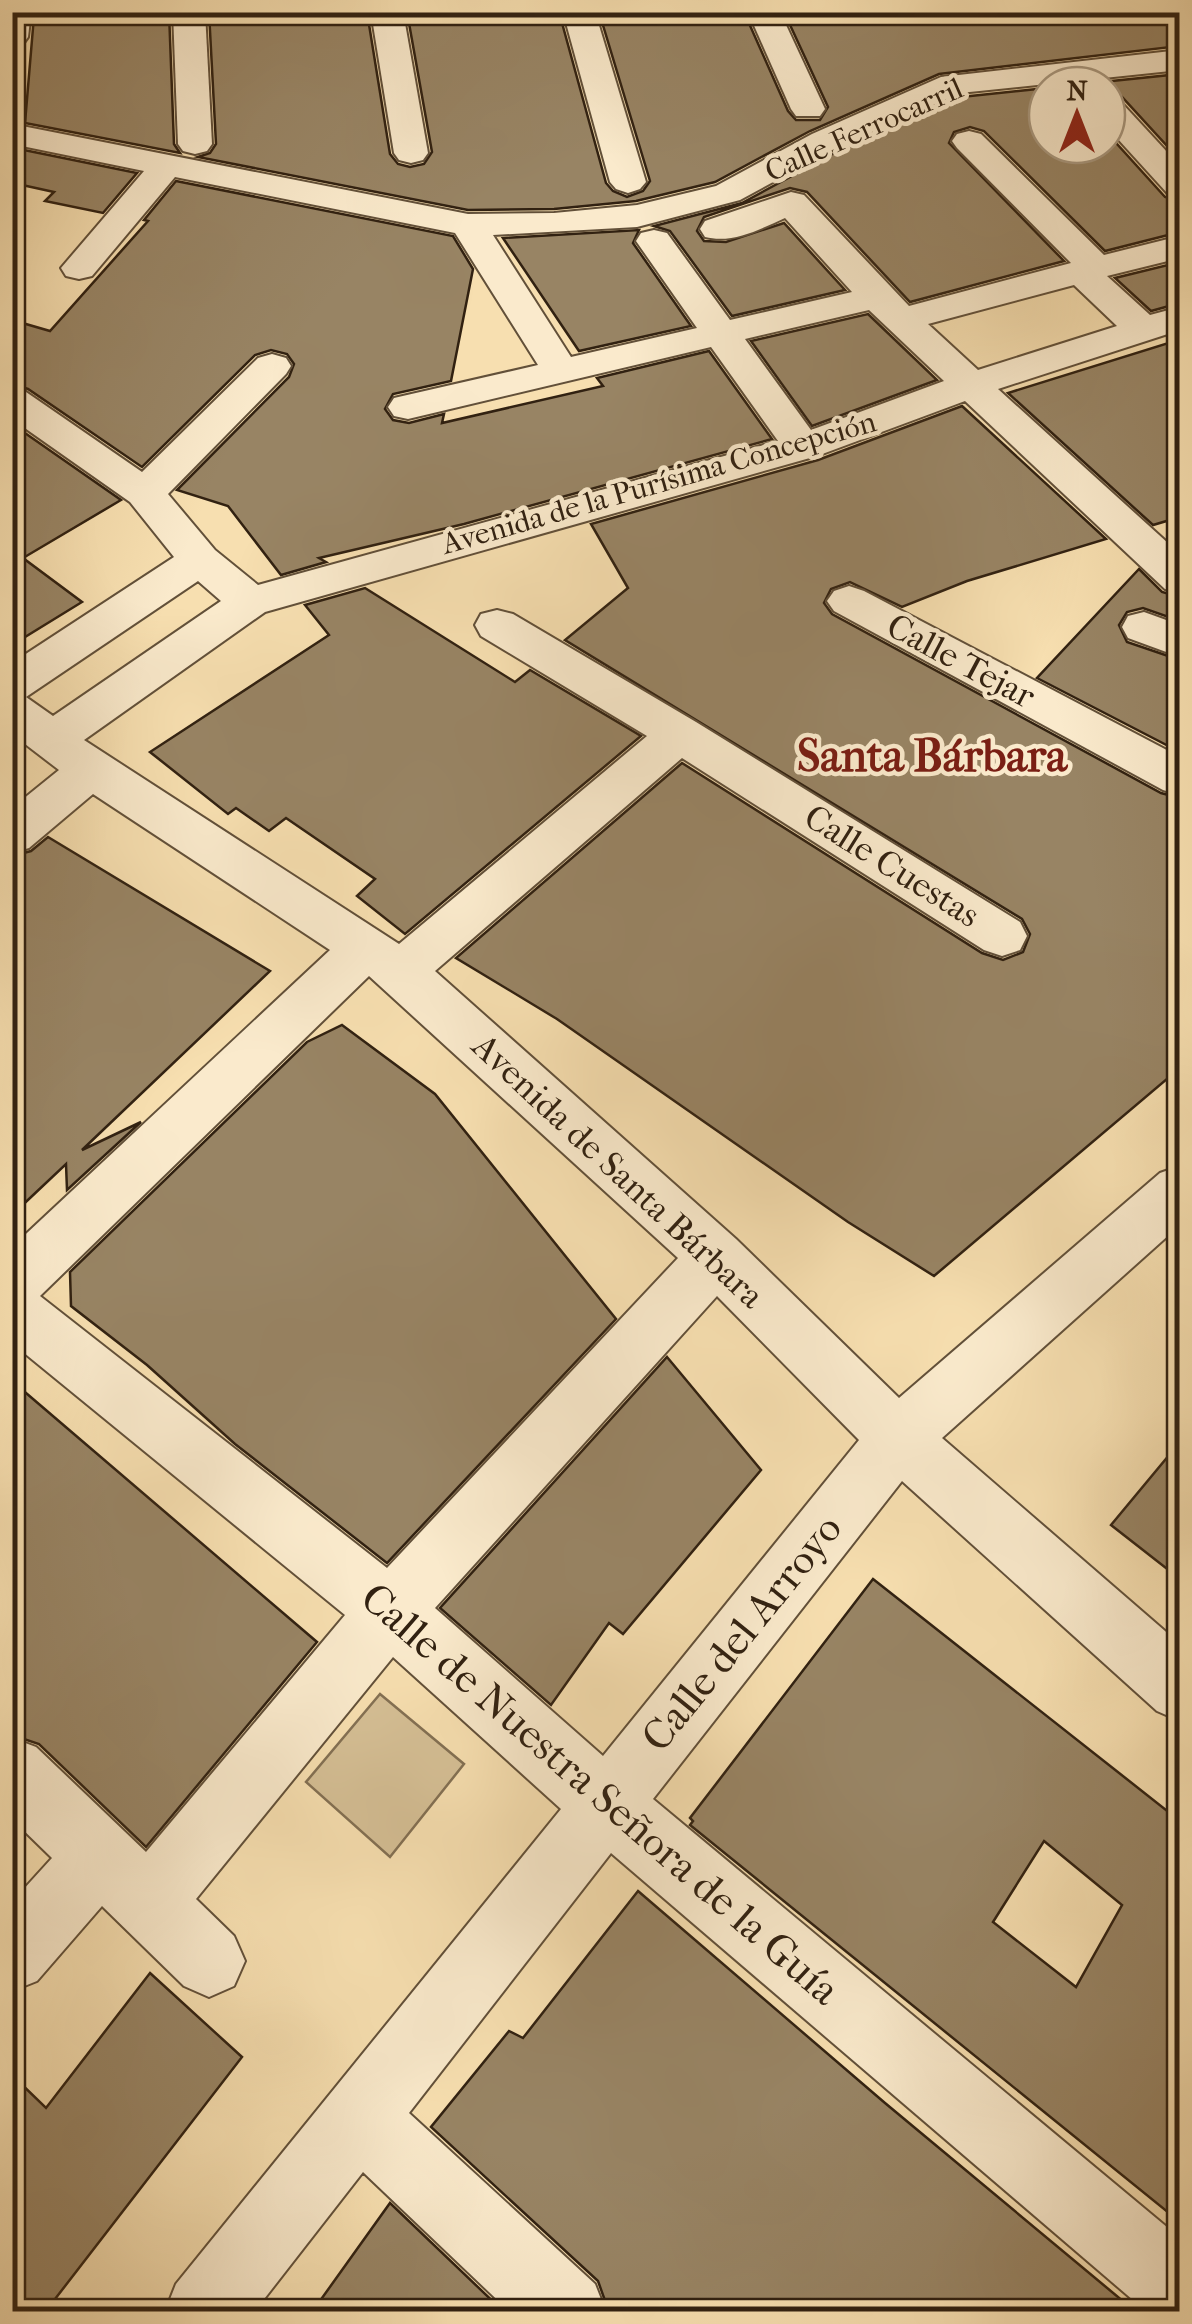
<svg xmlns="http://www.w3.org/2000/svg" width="1192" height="2324" font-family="'IM FELL French Canon',serif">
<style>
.green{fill:#d5bf95;stroke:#837053;stroke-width:2.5}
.building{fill:#988464;stroke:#312111;stroke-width:2.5;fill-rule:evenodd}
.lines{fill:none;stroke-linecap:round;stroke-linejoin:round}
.minor-casing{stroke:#625039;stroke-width:4}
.minor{fill:#faeacc;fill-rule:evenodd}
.labels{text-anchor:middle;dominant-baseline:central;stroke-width:9;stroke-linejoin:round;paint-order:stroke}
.far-street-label{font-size:30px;fill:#312111;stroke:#faeacc}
.street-label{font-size:35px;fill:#312111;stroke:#faeacc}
.near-street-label{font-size:42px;fill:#312111;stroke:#faeacc}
.district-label{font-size:45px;font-weight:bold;fill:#7a1f14;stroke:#faeacc}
</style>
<rect width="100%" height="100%" fill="#f7dfb0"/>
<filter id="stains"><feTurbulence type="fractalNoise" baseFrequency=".002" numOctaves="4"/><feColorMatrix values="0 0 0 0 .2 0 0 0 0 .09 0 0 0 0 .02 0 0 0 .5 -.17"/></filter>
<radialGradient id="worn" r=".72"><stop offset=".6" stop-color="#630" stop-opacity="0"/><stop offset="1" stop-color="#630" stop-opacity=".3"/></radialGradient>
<path class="green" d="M 380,1694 L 464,1764 L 390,1857 L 306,1782 Z"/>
<g class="building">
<path d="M 78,12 L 169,12 L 174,144 L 180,153 L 25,123 L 34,16 Z"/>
<path d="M 209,12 L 367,12 L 390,154 L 398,164 L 410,167 L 424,164 L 432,152 L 407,12 L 559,12 L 606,183 L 613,191 L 627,197 L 643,191 L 650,181 L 599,12 L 744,12 L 788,111 L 796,120 L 820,120 L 828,107 L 784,12 L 1180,12 L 1180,46 L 939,74 L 810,131 L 715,182 L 636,201 L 554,209 L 468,210 L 198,157 L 210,153 L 216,144 Z"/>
<path d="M 1180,74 L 1180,160 L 1122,97 L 1107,94 L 1107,85 L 1073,85 Z"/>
<path d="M 1047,88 L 1047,145 L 1107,145 L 1107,133 L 1165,197 L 1180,201 L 1180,232 L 1105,251 L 984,131 L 970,127 L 954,132 L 949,143 L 1064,261 L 910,302 L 807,192 L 790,188 L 704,217 L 697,231 L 704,241 L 726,242 L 784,223 L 845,290 L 732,316 L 670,231 L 654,226 L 742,203 L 838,151 L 961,97 Z"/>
<path d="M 24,150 L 137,173 L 103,213 L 45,201 L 54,192 L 22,185 Z"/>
<path d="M 176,181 L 453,236 L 473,269 L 451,381 L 393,394 L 385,409 L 393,420 L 409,423 L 444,414 L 442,423 L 603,386 L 597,378 L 709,351 L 772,439 L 464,524 L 319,558 L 326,562 L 281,575 L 228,506 L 177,490 L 289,377 L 294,364 L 287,354 L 271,350 L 255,355 L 142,467 L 28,389 L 12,384 L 12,320 L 50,331 L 148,221 L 144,220 Z"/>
<path d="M 639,230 L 633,243 L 691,326 L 579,351 L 503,238 Z"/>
<path d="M 1180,262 L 1180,303 L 1151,311 L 1115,278 Z"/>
<path d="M 868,314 L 937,380 L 812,426 L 751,341 Z"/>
<path d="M 1180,334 L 1180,517 L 1153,525 L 1008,393 L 1172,342 L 1168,338 Z"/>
<path d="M 962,406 L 1106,539 L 967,581 L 902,607 L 850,582 L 831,589 L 824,603 L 832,614 L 1161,793 L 1180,798 L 1180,1068 L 934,1276 L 848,1222 L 557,1019 L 456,958 L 682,763 L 982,953 L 1003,960 L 1023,952 L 1030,934 L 1022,919 L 565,640 L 628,588 L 591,524 L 818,460 Z"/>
<path d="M 12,424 L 121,500 L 23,558 L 82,602 L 12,645 Z"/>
<path d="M 1139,569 L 1162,592 L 1180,597 L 1180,621 L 1143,608 L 1127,612 L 1119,625 L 1127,642 L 1180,660 L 1180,752 L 1037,678 Z"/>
<path d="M 365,588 L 515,682 L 530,670 L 641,736 L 405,934 L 357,896 L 375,879 L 286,818 L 269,831 L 236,808 L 228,814 L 150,752 L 329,635 L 305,605 Z"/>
<path d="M 48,837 L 270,971 L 82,1150 L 141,1122 L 67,1190 L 66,1164 L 12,1215 L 12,856 L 31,851 Z"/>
<path d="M 342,1025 L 435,1094 L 616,1319 L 387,1563 L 235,1444 L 147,1365 L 71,1306 L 70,1272 L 307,1042 Z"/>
<path d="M 667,1357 L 761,1470 L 623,1634 L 609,1623 L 551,1705 L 440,1608 Z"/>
<path d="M 12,1381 L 317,1642 L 146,1847 L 39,1744 L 12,1735 Z"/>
<path d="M 1180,1442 L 1180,1579 L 1111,1525 Z"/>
<path d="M 873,1579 L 1180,1821 L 1180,2222 L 690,1825 L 693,1821 L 690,1818 ZM 1044,1841 L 1122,1905 L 1076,1987 L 993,1922 Z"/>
<path d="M 638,1891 L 885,2103 L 1136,2312 L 609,2312 L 598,2281 L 431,2127 L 509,2031 L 523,2038 Z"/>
<path d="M 150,1973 L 242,2057 L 45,2312 L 12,2312 L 12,2075 L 46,2108 Z"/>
<path d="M 390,2203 L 504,2312 L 312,2312 Z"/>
</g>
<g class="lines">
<defs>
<g id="minor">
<path d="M 12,12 L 31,12 L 28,37 L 23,44 L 12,47 Z"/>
<path d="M 173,12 L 205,12 L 212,144 L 207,151 L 195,154 L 183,151 L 178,144 Z"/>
<path d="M 371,12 L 403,12 L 428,153 L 423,160 L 411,163 L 399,160 L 394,153 Z"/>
<path d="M 563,12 L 595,12 L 646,182 L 640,189 L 628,193 L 616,189 L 610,182 Z"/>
<path d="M 748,12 L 780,12 L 825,109 L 820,116 L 796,116 L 791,109 Z"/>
<path d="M 1180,50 L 1180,70 L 960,93 L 836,148 L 740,200 L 637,227 L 493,235 L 571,357 L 697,328 L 636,241 L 641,233 L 654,230 L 667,233 L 730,320 L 852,292 L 785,218 C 760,229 733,244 705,237 L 700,229 L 705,221 L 791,192 L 804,195 L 909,306 L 1071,263 L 957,148 L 952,141 L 957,134 L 969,131 L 981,134 L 1104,255 L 1180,236 L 1180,258 L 1107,276 L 1150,315 L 1180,307 L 1180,330 L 998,389 L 1180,554 L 1180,593 L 1165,589 L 965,401 L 817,456 L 265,612 L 84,740 L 399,944 L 647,736 L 481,636 L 475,625 L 481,614 L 497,610 L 513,614 L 696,722 L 1020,922 L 1027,936 L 1020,950 L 1002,956 L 984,950 L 682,758 L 435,971 L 736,1239 L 899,1398 L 1160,1173 L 1180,1166 L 1180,1225 L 942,1438 L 1180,1644 L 1180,1721 L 1157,1711 L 902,1481 L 653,1799 L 1180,2238 L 1180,2312 L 1147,2312 L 611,1853 L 409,2113 L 595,2284 L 606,2312 L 510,2312 L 363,2172 L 254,2312 L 165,2312 L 176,2284 L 561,1809 L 393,1657 L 196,1899 L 234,1936 L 245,1961 L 234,1986 L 209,1997 L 184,1986 L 102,1906 L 37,1981 L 12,1991 L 12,1902 L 52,1858 L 12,1819 L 12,1738 L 36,1747 L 146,1852 L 345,1615 L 12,1343 L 12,1247 L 330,950 L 93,794 L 29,848 L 12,853 L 12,808 L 59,770 L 12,734 L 12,663 L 174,557 L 130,502 L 12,419 L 12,388 L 26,392 L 142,472 L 258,358 L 272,354 L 286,358 L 291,366 L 286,374 L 168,494 L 215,550 L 258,585 L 778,441 L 711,347 L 408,419 L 394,416 L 388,407 L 394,398 L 538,365 L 455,233 L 175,177 L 92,276 L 79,279 L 66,276 L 61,268 L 144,171 L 12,144 L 12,124 L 468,214 L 554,213 L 637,205 L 716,186 L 812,134 L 941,77 ZM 1074,285 L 1117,326 L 978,370 L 928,324 ZM 869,310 L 944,381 L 811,430 L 745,339 ZM 198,581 L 221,601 L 53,716 L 26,697 ZM 369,976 L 678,1258 L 387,1568 L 40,1296 ZM 717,1296 L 859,1440 L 603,1756 L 435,1608 Z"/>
<path d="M 1107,97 L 1119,100 L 1180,166 L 1180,197 L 1168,194 L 1107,127 Z"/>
<path d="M 849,586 L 864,591 L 1180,757 L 1180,795 L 1163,790 L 834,611 L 827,601 L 834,591 Z"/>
<path d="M 1144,612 L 1180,625 L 1180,657 L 1128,638 L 1122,627 L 1128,616 Z"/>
</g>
</defs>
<use href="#minor" class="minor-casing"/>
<use href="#minor" class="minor"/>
</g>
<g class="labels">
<g class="far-street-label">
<text transform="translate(864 130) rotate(-24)">Calle Ferrocarril</text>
<text transform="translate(659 483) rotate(-16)">Avenida de la Purísima Concepción</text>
</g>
<g class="street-label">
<text transform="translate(961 661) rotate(28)">Calle Tejar</text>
<text transform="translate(892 866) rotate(32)">Calle Cuestas</text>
<text transform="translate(618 1171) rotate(43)">Avenida de Santa Bárbara</text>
</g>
<g class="near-street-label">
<text transform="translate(742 1633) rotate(-51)">Calle del Arroyo</text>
<text transform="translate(600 1794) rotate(41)">Calle de Nuestra Señora de la Guía</text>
</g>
<g class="district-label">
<text x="932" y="756">Santa Bárbara</text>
</g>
</g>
<rect width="1192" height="2324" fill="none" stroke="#f7dfb0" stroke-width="50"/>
<rect x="15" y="15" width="1162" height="2294" fill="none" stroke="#312111" stroke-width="5"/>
<rect x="25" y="25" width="1142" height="2274" fill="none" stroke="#312111" stroke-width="2.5"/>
<g transform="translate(1077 115)"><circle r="48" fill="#faeacc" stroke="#aa9a81" stroke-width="2.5"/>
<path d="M0-8L18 38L0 25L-18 38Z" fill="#8f2418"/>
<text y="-15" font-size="28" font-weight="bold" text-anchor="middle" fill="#312111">N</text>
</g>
<rect width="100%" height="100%" filter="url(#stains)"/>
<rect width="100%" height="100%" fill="url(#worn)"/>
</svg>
